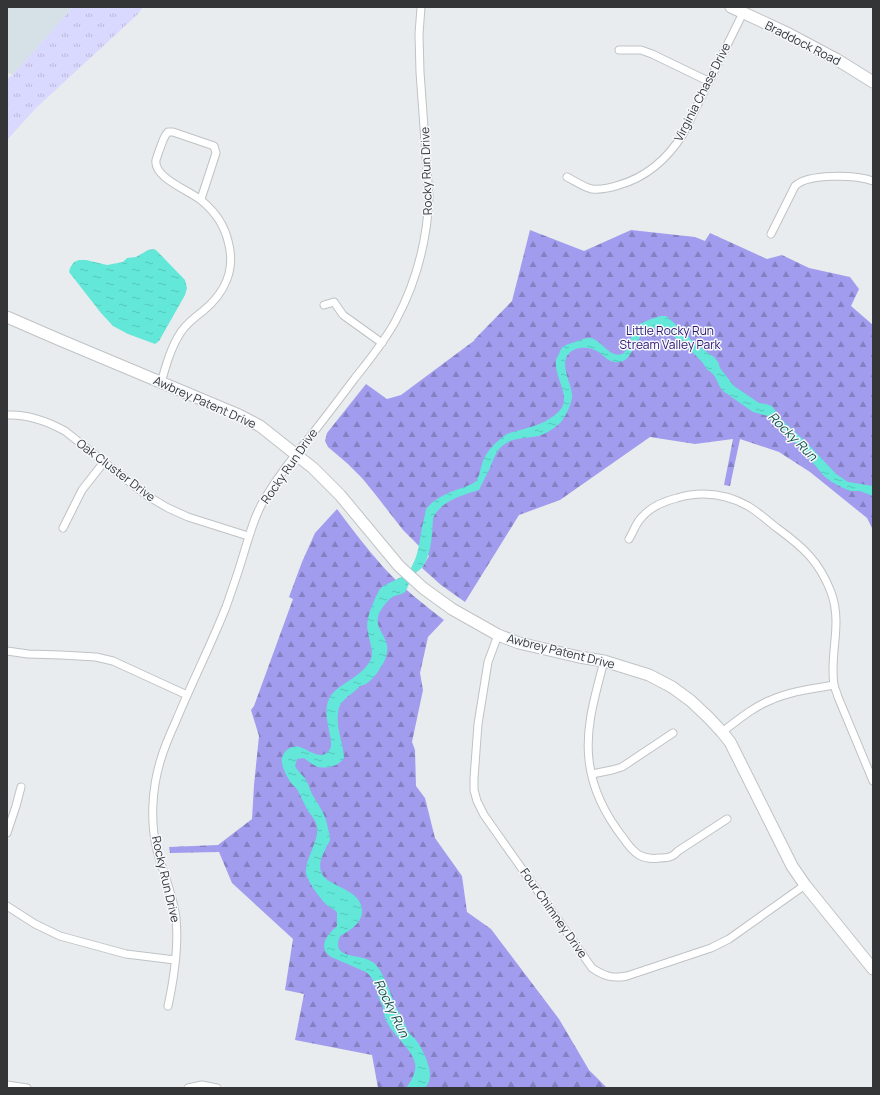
<svg xmlns="http://www.w3.org/2000/svg" width="880" height="1095" font-family="Manrope,sans-serif">
<style>
.built{fill:#d6e0e7}
.grass{fill:url(#grass-tufts)}
.forest{fill:url(#forest-firs)}
.water{fill:url(#water-ripples)}
.lines{fill:none;stroke-linecap:round;stroke-linejoin:round}
.street-casing{stroke:#bfc3c5;stroke-width:9}
.secondary-casing{stroke:#bfc3c5;stroke-width:13}
.street{stroke:#fff;stroke-width:7}
.secondary{stroke:#fff;stroke-width:11}
.labels{text-anchor:middle;dominant-baseline:central;stroke-width:3;stroke-linejoin:round;paint-order:stroke}
.street-label{font-size:12px;fill:#343536;stroke:#f6f9fc}
.park-label{font-size:12px;fill:#2e1272;stroke:#f6f9fc}
.water-label{font-size:13px;font-style:italic;fill:#16504b;stroke:#f6f9fc}
</style>
<defs>
<pattern id="grass-tufts" width="24" height="20" patternUnits="userSpaceOnUse"><rect width="24" height="20" fill="#d9d8fe"/><path d="M3 7l-1-3M5 7V3M7 7l1-3M15 17l-1-3M17 17v-4M19 17l1-3" fill="none" stroke="#bbbada"/></pattern>
<pattern id="forest-firs" width="22" height="20" patternUnits="userSpaceOnUse"><rect width="22" height="20" fill="#a29cee"/><path d="M5 1l3.5 6h-7zM16 11l3.5 6h-7z" fill="#8580c2"/></pattern>
<pattern id="water-ripples" width="26" height="14" patternUnits="userSpaceOnUse"><rect width="26" height="14" fill="#62e7d9"/><path d="M2 4q2-2 4 0t4 0M15 11q2-2 4 0t4 0" fill="none" stroke="#56c7bb"/></pattern>
</defs>
<rect width="100%" height="100%" fill="#e8ecee"/>
<path class="built" d="M 7,7 L 73,7 L 13,75 L 7,72 Z"/>
<path class="grass" d="M 73,7 L 143,7 L 138,14 L 36,108 L 7,140 L 7,79 L 13,75 Z"/>
<g class="forest">
<path d="M 530,230 L 584,251 L 631,230 L 695,237 L 705,241 L 710,233 L 767,259 L 782,255 L 809,268 L 850,277 L 859,289 L 851,306 L 873,325 L 873,530 L 867,518 L 810,472 L 779,452 L 740,439 L 730,486 L 724,485 L 733,439 L 695,444 L 650,437 L 560,500 L 519,515 L 465,602 L 441,585 L 422,568 L 429,556 L 403,530 L 375,494 L 362,478 L 348,464 L 328,447 L 325,441 L 327,433 L 366,384 L 387,399 L 401,395 L 475,340 L 474,340 L 512,301 Z"/>
<path d="M 337,509 C 352,529 368,550 385,569 C 403,588 423,604 444,620 L 428,637 L 420,673 L 423,690 L 412,742 L 415,750 L 416,786 L 425,798 L 435,838 L 462,876 L 467,912 L 491,929 L 559,1019 L 589,1070 L 607,1088 L 378,1088 L 372,1055 L 295,1040 L 304,994 L 285,990 L 293,939 L 232,883 L 219,852 L 170,853 L 169,847 L 218,845 L 252,819 L 254,785 L 259,736 L 251,710 L 254,706 L 293,599 L 289,597 L 302,562 L 315,533 Z"/>
</g>
<g class="water">
<path d="M 154,249 L 157,251 L 185,280 L 187,288 L 185,295 L 159,341 L 155,344 L 128,334 L 113,326 L 101,313 L 69,272 L 70,268 L 74,262 L 79,260 L 86,260 L 107,265 L 123,262 L 127,258 L 136,257 L 148,250 Z"/>
<path d="M 661,316 L 666,316 L 671,320 L 676,325 L 682,329 L 694,343 L 714,357 L 718,362 L 720,368 L 734,386 L 759,403 L 766,404 L 772,406 L 781,419 L 809,445 L 836,474 L 848,482 L 873,486 L 873,496 L 860,491 L 851,491 L 843,488 L 832,482 L 824,476 L 798,445 L 775,426 L 768,416 L 753,412 L 723,391 C 718,386 717,378 712,373 C 710,371 708,371 707,369 C 705,367 704,364 702,362 C 694,353 668,328 656,328 C 653,328 649,330 646,333 C 643,335 640,336 639,339 C 632,348 630,364 615,362 C 607,361 604,355 597,351 C 588,346 573,346 567,356 C 561,367 571,383 572,394 C 573,401 566,416 561,422 C 555,428 546,434 538,436 C 525,439 511,437 501,447 C 495,453 493,461 490,468 C 486,476 482,483 479,490 C 461,496 442,500 433,518 C 432,534 432,551 424,565 C 421,570 414,573 411,578 C 409,582 408,588 405,592 C 401,595 395,595 391,598 C 387,601 382,608 380,612 C 371,628 390,636 387,652 C 386,662 375,678 366,684 C 364,685 362,685 360,686 C 359,687 357,689 356,690 C 348,697 339,701 338,713 C 336,729 343,742 344,758 C 339,766 327,769 318,767 C 313,765 308,761 304,758 L 297,759 L 295,766 C 298,772 303,775 306,780 C 309,785 310,790 312,794 C 318,804 325,814 327,824 C 328,829 330,835 330,840 C 330,840 328,845 327,845 C 323,856 317,863 322,874 C 328,887 363,889 362,912 C 362,923 349,931 340,936 C 330,961 361,952 374,963 C 384,972 391,996 397,1009 C 399,1013 402,1016 403,1020 C 405,1023 406,1028 408,1031 C 410,1035 414,1037 416,1040 C 422,1048 427,1059 429,1068 C 431,1075 430,1083 425,1088 L 406,1088 C 411,1081 417,1072 415,1063 C 412,1049 393,1035 387,1022 C 384,1017 384,1012 383,1007 C 382,1004 380,1001 379,998 C 376,988 375,979 366,972 L 331,957 C 317,947 327,935 337,926 L 337,912 C 334,909 330,908 327,905 C 321,900 307,881 306,873 C 305,864 311,854 313,847 C 316,839 319,832 316,823 C 314,818 311,815 308,811 C 304,804 301,796 297,789 C 295,787 293,785 291,783 C 287,777 280,764 282,758 C 284,750 292,745 300,747 C 309,750 323,762 330,749 C 335,740 321,716 329,699 C 336,684 360,679 370,661 C 375,653 369,641 368,632 C 366,625 368,618 370,611 C 372,606 377,593 380,589 C 385,583 402,579 408,572 C 417,561 419,546 421,533 C 422,525 425,517 426,509 C 435,498 447,493 459,489 C 464,487 472,485 476,481 C 480,476 480,470 482,464 C 485,452 495,443 504,436 C 511,431 519,431 527,428 C 539,425 553,419 561,409 C 570,397 556,378 556,365 C 555,361 557,357 559,354 C 560,351 561,348 564,346 C 567,344 572,343 575,342 C 580,340 585,338 590,338 C 601,339 610,359 622,354 C 629,351 631,333 636,327 C 642,321 652,319 661,316 Z"/>
</g>
<g class="lines">
<defs>
<g id="street">
<path d="M 619,50 L 641,50 L 652,54 L 708,81"/>
<path d="M 567,177 C 575,181 583,187 592,189 C 602,190 610,188 619,185 C 647,177 668,158 683,134 L 743,13"/>
<path d="M 771,234 L 795,186 C 808,173 856,175 873,181"/>
<path d="M 324,305 L 334,302 L 343,315 L 382,343"/>
<path d="M 161,383 C 166,365 171,347 181,332 C 187,323 195,317 203,311 C 225,293 236,269 228,241 C 224,224 214,211 202,201 C 191,191 153,178 156,160 C 157,157 158,154 159,151 C 162,144 163,137 168,132 L 173,132 L 214,146 L 216,153 L 201,199"/>
<path d="M 7,415 C 28,414 47,421 65,431 L 146,495 L 168,508 L 188,517 L 248,536"/>
<path d="M 63,528 L 82,490 L 104,462"/>
<path d="M 629,539 C 634,531 636,522 643,516 C 652,506 665,501 677,498 C 701,491 726,494 748,506 C 758,512 768,521 777,528 C 803,547 819,561 831,592 C 843,625 829,653 834,685 C 835,689 837,693 838,697 L 873,781"/>
<path d="M 498,635 L 488,662 L 478,724 L 474,778 L 474,790 L 477,801 L 484,815 L 592,968 C 604,976 612,979 627,976 L 711,948 L 729,939 L 805,885"/>
<path d="M 7,651 L 28,654 L 61,655 L 96,657 L 113,661 L 187,695"/>
<path d="M 604,661 C 596,693 585,726 589,760 C 592,789 606,816 624,839 C 628,845 633,851 639,855 C 645,858 653,859 659,858 C 668,858 673,857 678,851 L 727,819"/>
<path d="M 722,732 C 738,720 753,707 771,700 C 791,691 813,689 834,685"/>
<path d="M 592,774 L 612,770 L 622,767 L 673,733"/>
<path d="M 7,833 L 16,806 L 21,787"/>
<path d="M 7,906 L 35,924 L 60,936 L 126,954 L 175,960"/>
<path d="M 168,1006 C 174,978 179,947 176,918 C 173,894 163,873 157,850 C 150,822 152,789 160,762 C 164,748 170,734 176,721 C 192,682 211,645 226,607 C 232,590 238,573 243,556 C 249,537 254,516 265,498 C 278,477 293,457 309,438 C 325,418 340,398 355,378 C 370,359 385,341 396,320 C 417,281 427,241 429,197 L 420,72 L 419,34 L 421,7"/>
<path d="M 7,1085 L 27,1088"/>
<path d="M 188,1088 L 202,1085 L 217,1088"/>
</g>
<g id="secondary">
<path d="M 731,7 L 789,34 L 836,59 L 873,82"/>
<path d="M 7,317 L 60,340 L 239,415 L 260,426 L 313,468 L 340,495 L 399,566 L 423,588 L 452,609 L 498,635 L 519,643 L 579,657 L 604,661 L 649,675 L 672,687 L 691,701 L 709,718 L 722,732 L 730,742 L 792,866 L 805,885 L 873,969"/>
</g>
</defs>
<use href="#street" class="street-casing"/>
<use href="#secondary" class="secondary-casing"/>
<use href="#street" class="street"/>
<use href="#secondary" class="secondary"/>
</g>
<g class="labels">
<g class="street-label">
<text transform="translate(803 43) rotate(27)">Braddock Road</text>
<text transform="translate(702 92) rotate(-63)">Virginia Chase Drive</text>
<text transform="translate(426 171) rotate(-92)">Rocky Run Drive</text>
<text transform="translate(205 402) rotate(24)">Awbrey Patent Drive</text>
<text transform="translate(289 466) rotate(-55)">Rocky Run Drive</text>
<text transform="translate(116 470) rotate(37)">Oak Cluster Drive</text>
<text transform="translate(561 651) rotate(14)">Awbrey Patent Drive</text>
<text transform="translate(166 879) rotate(77)">Rocky Run Drive</text>
<text transform="translate(554 913) rotate(55)">Four Chimney Drive</text>
</g>
<g class="park-label">
<text x="670" y="330">Little Rocky Run<tspan x="670" dy="14">Stream Valley Park</tspan></text>
</g>
<g class="water-label">
<text transform="translate(793 436) rotate(45)">Rocky Run</text>
<text transform="translate(392 1008) rotate(64)">Rocky Run</text>
</g>
</g>
<rect width="880" height="1095" fill="none" stroke="#343536" stroke-width="16"/>
</svg>
